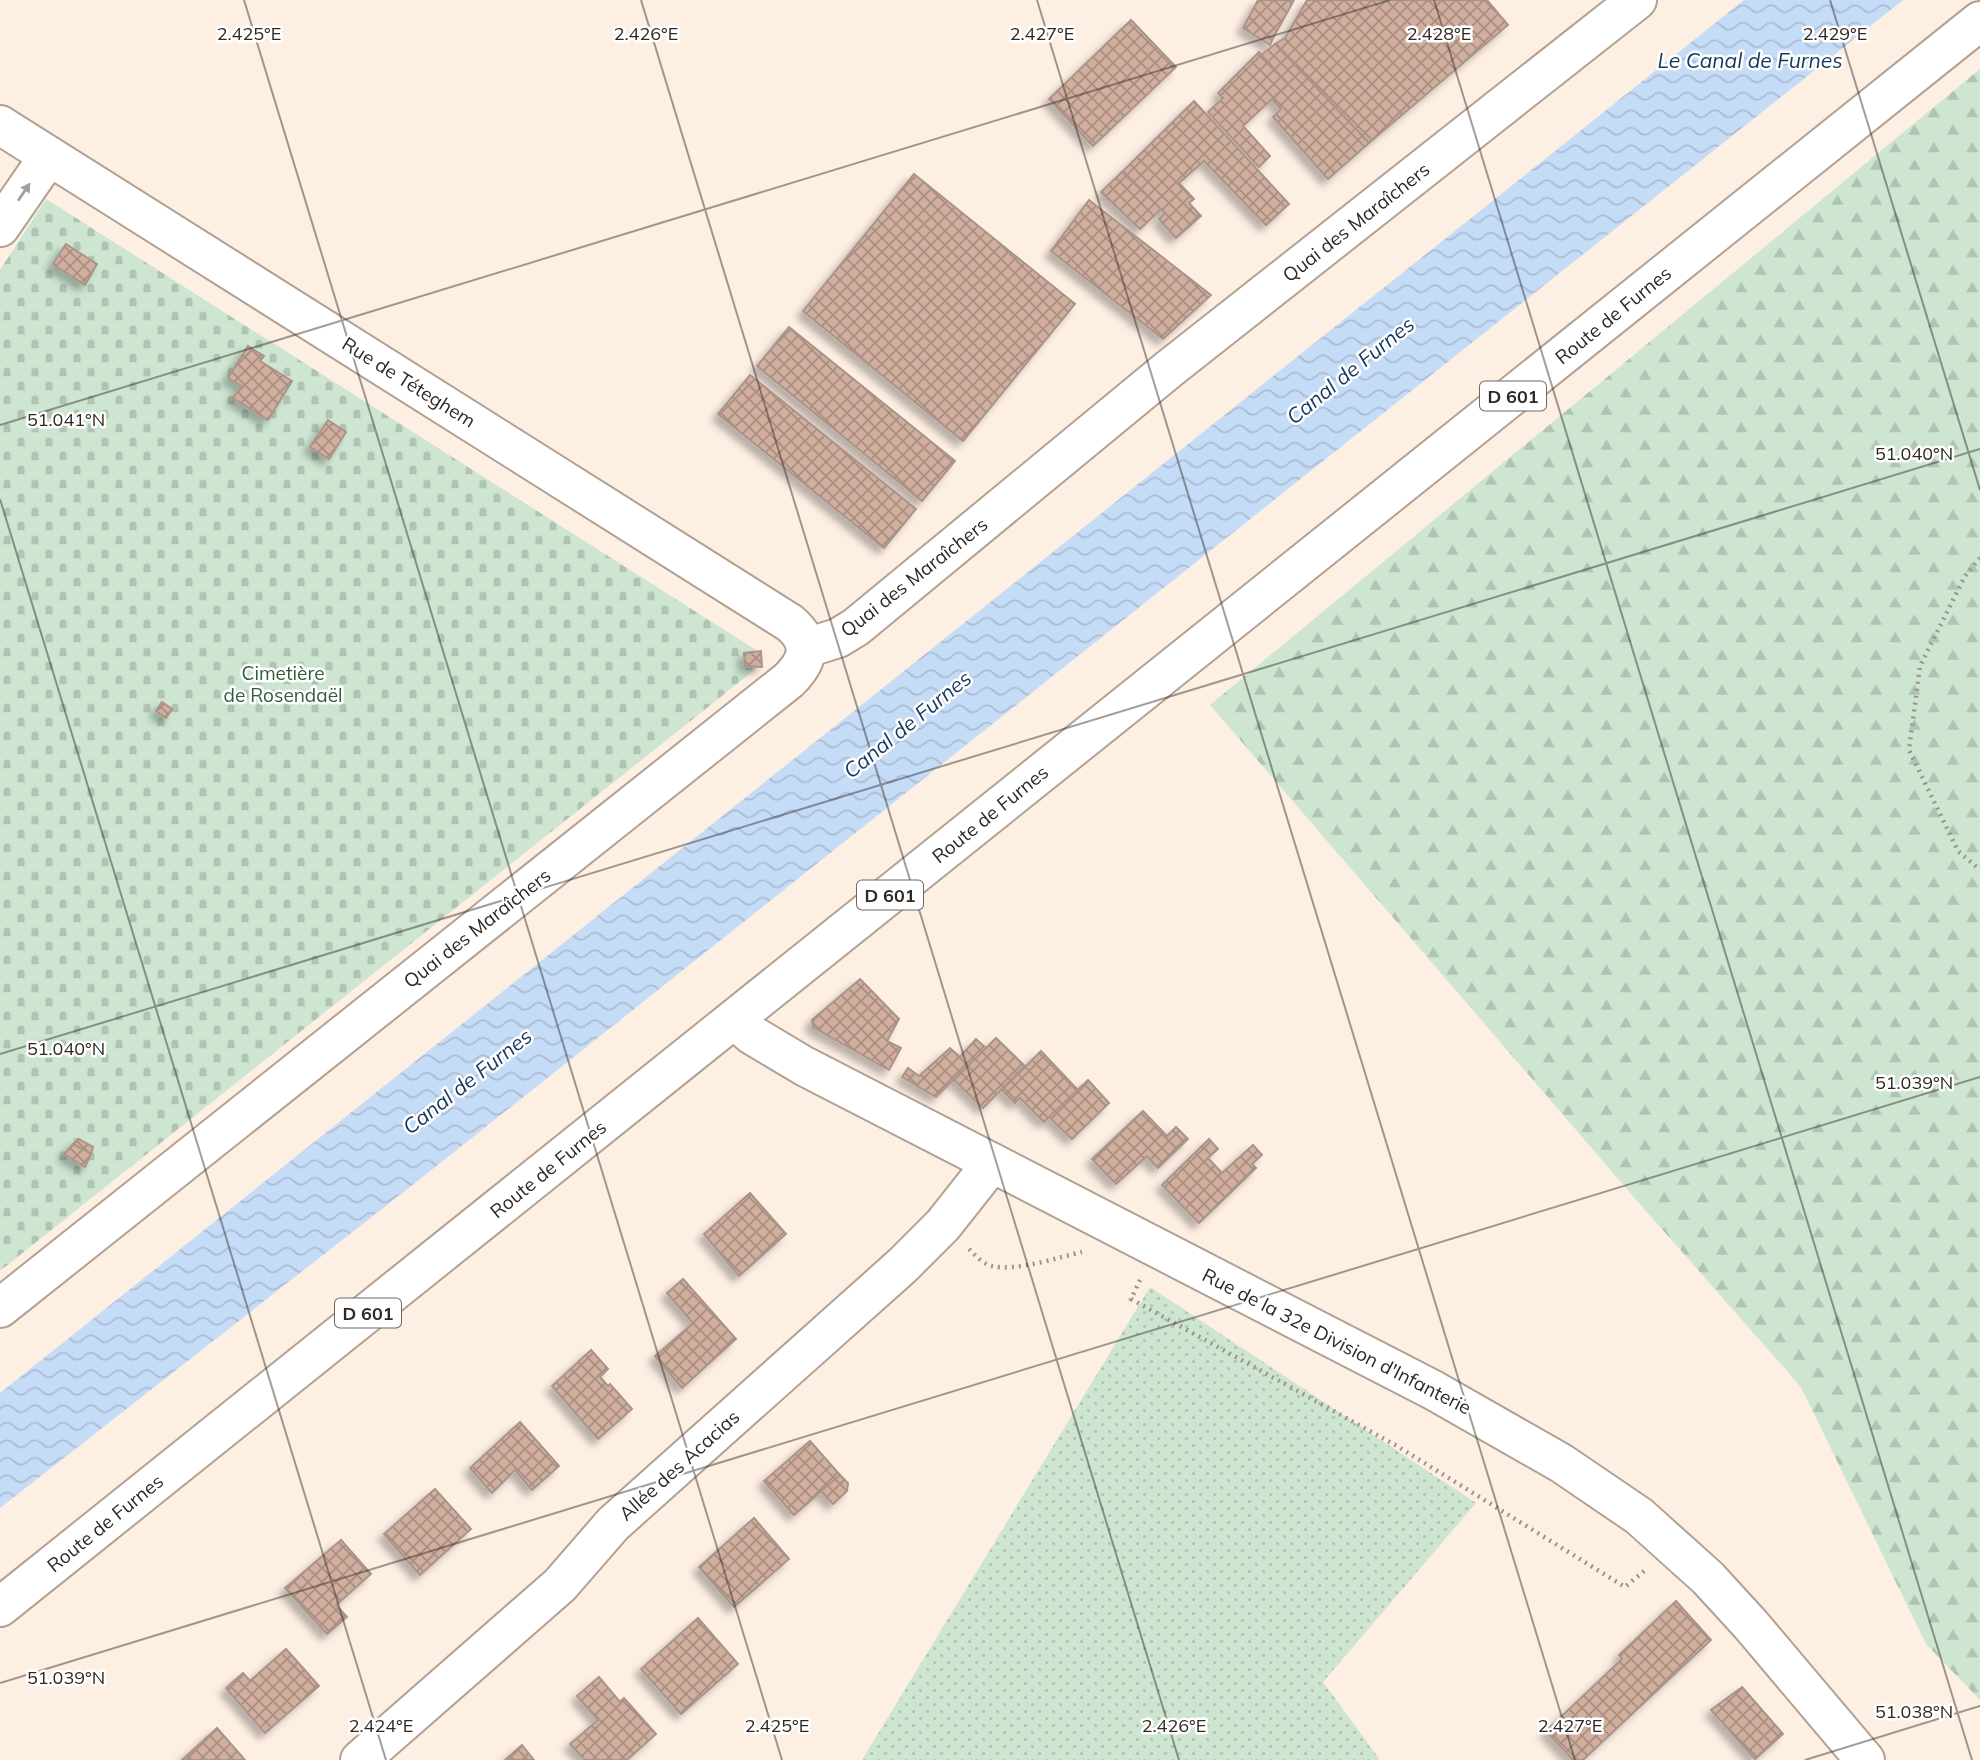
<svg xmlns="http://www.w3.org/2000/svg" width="1980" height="1760" font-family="Mulish,sans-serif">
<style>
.grass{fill:url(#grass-dots)}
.forest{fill:url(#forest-firs)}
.cemetery{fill:url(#cemetery-stones)}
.water{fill:url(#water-waves)}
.building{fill:url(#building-cross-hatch);stroke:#a9948b;stroke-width:2;filter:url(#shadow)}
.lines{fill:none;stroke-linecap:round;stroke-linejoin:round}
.minor-casing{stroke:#b2a193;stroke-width:42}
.major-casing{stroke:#b2a193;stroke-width:42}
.path{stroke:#9f948b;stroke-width:4.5;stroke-dasharray:2 5;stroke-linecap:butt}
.minor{stroke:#fff;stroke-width:38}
.major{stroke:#fff;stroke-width:38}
.oneway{fill:#a19e9c}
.ticks{fill:none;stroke:#2e2722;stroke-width:2;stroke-opacity:0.45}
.labels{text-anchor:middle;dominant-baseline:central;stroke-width:5;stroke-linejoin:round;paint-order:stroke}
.shield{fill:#fff;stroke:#6d6864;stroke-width:2}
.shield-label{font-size:18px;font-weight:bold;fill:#2e2722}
.street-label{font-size:19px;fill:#2e2722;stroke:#fff}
.park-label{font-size:19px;fill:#305d3b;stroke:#fff}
.water-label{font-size:21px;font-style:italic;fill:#16385c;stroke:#fff}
.ticks-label{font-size:18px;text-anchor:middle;fill:#2e2722;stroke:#fff;stroke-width:5;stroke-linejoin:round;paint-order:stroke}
</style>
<defs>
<pattern id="grass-dots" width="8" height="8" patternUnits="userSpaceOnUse" patternTransform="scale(1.75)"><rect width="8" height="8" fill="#cde5d1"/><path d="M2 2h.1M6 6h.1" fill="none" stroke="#b0c4b3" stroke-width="1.8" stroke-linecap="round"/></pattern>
<pattern id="forest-firs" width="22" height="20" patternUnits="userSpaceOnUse" patternTransform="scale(1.75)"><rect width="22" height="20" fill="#cde5d1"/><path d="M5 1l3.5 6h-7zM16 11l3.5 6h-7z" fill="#b0c4b3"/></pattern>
<pattern id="cemetery-stones" width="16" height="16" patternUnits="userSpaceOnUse" patternTransform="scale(1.75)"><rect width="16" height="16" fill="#cde5d1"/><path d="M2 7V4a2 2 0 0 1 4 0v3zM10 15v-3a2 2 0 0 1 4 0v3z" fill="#b0c4b3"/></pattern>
<pattern id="water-waves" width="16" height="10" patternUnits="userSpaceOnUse" patternTransform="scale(1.75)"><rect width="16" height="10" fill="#c5dcf7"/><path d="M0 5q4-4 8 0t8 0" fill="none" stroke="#aabdd3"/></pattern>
<pattern id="building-cross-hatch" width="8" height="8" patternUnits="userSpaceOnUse" patternTransform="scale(1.75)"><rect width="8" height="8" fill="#d1af9f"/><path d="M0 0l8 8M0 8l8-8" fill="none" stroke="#aa8e81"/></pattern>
<filter id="shadow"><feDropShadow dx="-6" dy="6" stdDeviation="3.5" flood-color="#0004"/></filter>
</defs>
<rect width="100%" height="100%" fill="#feefe3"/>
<path class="grass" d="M 1150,1287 L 1476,1503 L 1323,1682 L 1380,1760 L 862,1760 Z"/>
<path class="forest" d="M 1980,69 L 1980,1700 L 1926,1644 L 1801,1387 L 1632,1195 L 1210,705 Z"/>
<path class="cemetery" d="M 46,199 L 756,650 L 757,668 L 0,1271 L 0,270 Z"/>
<path class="water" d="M 1744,0 L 1903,0 L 429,1172 L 0,1508 L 0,1393 Z"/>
<g class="building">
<path d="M 1258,0 L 1294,0 L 1272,40 L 1249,17 Z"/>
<path d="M 1307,0 L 1487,0 L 1508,25 L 1369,143 L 1275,44 L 1285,38 Z"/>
<path d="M 1249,17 L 1272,40 L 1270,45 L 1243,28 Z"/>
<path d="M 1131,20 L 1176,67 L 1093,146 L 1049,99 Z"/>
<path d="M 1275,44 L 1369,143 L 1328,179 L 1273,117 L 1281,109 L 1272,99 L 1288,84 L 1261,55 Z"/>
<path d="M 1259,52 L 1288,84 L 1243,126 L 1270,156 L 1259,167 L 1208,112 L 1223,98 L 1218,93 Z"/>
<path d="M 1194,101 L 1289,204 L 1266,225 L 1204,161 L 1179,183 L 1194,199 L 1189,203 L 1201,216 L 1176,238 L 1159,219 L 1165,213 L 1122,172 Z"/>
<path d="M 1122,172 L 1161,209 L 1140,229 L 1101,192 Z"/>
<path d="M 914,174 L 1075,304 L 963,441 L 803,311 Z"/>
<path d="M 1089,200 L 1211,295 L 1163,339 L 1051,251 Z"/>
<path d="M 66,244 L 97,264 L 85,285 L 53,264 Z"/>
<path d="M 789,327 L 955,461 L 922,501 L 757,366 Z"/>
<path d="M 248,346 L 264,356 L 260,361 L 292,381 L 268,420 L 233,398 L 242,386 L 228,378 Z"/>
<path d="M 750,375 L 916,509 L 884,548 L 718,414 Z"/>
<path d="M 328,420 L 346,432 L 329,459 L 310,447 Z"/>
<path d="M 761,651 L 762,667 L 745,666 L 744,653 Z"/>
<path d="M 162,702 L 172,709 L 166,718 L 156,711 Z"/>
<path d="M 860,979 L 899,1019 L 887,1041 L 901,1048 L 889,1070 L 813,1027 L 812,1020 Z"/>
<path d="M 996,1038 L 1025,1066 L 983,1108 L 954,1080 Z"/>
<path d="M 976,1039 L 986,1048 L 936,1097 L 902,1077 L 908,1068 L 919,1076 L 950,1048 L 960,1057 Z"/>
<path d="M 1041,1051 L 1078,1090 L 1044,1122 L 1020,1098 L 1015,1103 L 1002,1090 Z"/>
<path d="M 1088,1080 L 1109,1103 L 1072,1139 L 1049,1117 Z"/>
<path d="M 1143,1111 L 1167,1136 L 1176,1127 L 1188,1139 L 1158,1168 L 1147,1156 L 1116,1184 L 1092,1159 Z"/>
<path d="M 79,1139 L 93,1147 L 91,1154 L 73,1144 Z"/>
<path d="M 1209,1139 L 1218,1149 L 1208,1158 L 1222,1173 L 1253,1145 L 1262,1155 L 1252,1164 L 1256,1168 L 1199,1223 L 1162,1185 Z"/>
<path d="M 73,1144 L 91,1154 L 85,1167 L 64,1154 Z"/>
<path d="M 750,1193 L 786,1234 L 739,1276 L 704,1234 Z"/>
<path d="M 683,1279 L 736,1339 L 682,1388 L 655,1356 L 693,1323 L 667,1293 Z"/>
<path d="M 591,1350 L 608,1369 L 600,1377 L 608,1386 L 610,1384 L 632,1409 L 598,1439 L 552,1386 Z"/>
<path d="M 520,1422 L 559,1466 L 532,1490 L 515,1470 L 492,1493 L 470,1468 Z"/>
<path d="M 810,1441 L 840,1475 L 794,1515 L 764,1481 Z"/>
<path d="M 840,1475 L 848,1483 L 847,1491 L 833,1504 L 821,1491 Z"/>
<path d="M 435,1489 L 471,1529 L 420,1575 L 384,1534 Z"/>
<path d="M 754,1518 L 789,1559 L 734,1607 L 699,1567 Z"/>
<path d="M 341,1540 L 371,1574 L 336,1605 L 347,1617 L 327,1634 L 285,1588 Z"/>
<path d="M 1676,1601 L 1711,1640 L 1583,1760 L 1573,1760 L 1546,1731 L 1622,1659 L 1619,1655 Z"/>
<path d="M 698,1618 L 738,1664 L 681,1714 L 641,1669 Z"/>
<path d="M 286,1649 L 319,1686 L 265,1733 L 226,1688 L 243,1673 L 250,1681 Z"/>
<path d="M 599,1677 L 620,1702 L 624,1698 L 656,1734 L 627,1760 L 585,1760 L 570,1744 L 598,1720 L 577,1696 Z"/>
<path d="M 1742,1687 L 1783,1734 L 1755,1759 L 1711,1710 Z"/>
<path d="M 217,1728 L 245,1760 L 182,1760 Z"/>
<path d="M 522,1745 L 534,1760 L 505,1760 Z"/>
</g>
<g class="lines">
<defs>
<g id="minor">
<path d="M 0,125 L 790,623 C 813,643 809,660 789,680 L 0,1308"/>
<path d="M 0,227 L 49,156"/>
<path d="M 806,648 L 838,638 L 856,627 L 1169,369 L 1637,0"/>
<path d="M 360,1760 L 560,1585 L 613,1524 L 903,1265 L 943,1225 L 992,1163"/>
</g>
<g id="major">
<path d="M 735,1020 L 752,1035 L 804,1066 L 1433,1390 L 1561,1463 L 1639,1516 L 1708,1578 L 1751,1625 L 1865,1760"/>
<path d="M 0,1607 L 1980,21"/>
</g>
</defs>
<use href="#minor" class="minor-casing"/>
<use href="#major" class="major-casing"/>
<g class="path">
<path d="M 1980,558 L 1965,576 L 1920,666 L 1909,750 L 1958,851 L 1980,870"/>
<path d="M 969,1249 C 976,1256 983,1264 992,1266 C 1015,1272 1059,1257 1082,1252"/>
<path d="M 1140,1280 L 1131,1299 L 1397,1446 L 1625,1587 L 1644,1571"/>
</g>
<use href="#minor" class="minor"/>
<use href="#major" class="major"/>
</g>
<defs><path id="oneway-solid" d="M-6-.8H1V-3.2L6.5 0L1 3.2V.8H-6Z" transform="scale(1.75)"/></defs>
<use class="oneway" href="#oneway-solid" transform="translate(24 192) rotate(-56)"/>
<path class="ticks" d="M 244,0 L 782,1760M 641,0 L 1179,1760M 1037,0 L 1575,1760M 1434,0 L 1972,1760M 1830,0 L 1980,490M 0,425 L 1390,0M 0,499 L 386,1760M 0,1054 L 1980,449M 0,1683 L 1980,1077M 1805,1760 L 1980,1706"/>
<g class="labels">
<g class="shield">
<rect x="1480" y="381.5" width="66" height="29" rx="5"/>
<rect x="857" y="880.5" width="66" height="29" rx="5"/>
<rect x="335" y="1298.5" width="66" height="29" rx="5"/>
</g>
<g class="shield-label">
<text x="1513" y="396">D 601</text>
<text x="890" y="895">D 601</text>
<text x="368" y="1313">D 601</text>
</g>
<g class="street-label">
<text transform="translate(1356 222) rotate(-38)">Quai des Maraîchers</text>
<text transform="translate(1613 315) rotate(-39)">Route de Furnes</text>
<text transform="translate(409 382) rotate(32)">Rue de Téteghem</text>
<text transform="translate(914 577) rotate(-38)">Quai des Maraîchers</text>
<text transform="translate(990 814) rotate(-39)">Route de Furnes</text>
<text transform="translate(477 928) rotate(-38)">Quai des Maraîchers</text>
<text transform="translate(548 1169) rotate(-39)">Route de Furnes</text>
<text transform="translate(1337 1341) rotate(27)">Rue de la 32e Division d'Infanterie</text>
<text transform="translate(679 1465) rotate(-42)">Allée des Acacias</text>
<text transform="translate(105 1523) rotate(-39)">Route de Furnes</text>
</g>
<g class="park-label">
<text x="283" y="673">Cimetière<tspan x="283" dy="22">de Rosendaël</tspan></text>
</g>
<g class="water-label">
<text x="1750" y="60">Le Canal de Furnes</text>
<text transform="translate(1350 370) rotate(-39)">Canal de Furnes</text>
<text transform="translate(907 724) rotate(-39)">Canal de Furnes</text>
<text transform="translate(467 1081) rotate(-38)">Canal de Furnes</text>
</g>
</g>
<g class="ticks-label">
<text x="249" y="40">2.425°E</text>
<text x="646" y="40">2.426°E</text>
<text x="1042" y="40">2.427°E</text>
<text x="1439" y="40">2.428°E</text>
<text x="1835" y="40">2.429°E</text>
<text x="66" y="426">51.041°N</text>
<text x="1914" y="460">51.040°N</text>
<text x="66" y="1055">51.040°N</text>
<text x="1914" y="1089">51.039°N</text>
<text x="66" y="1684">51.039°N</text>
<text x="1914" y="1718">51.038°N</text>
<text x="381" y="1732">2.424°E</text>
<text x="777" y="1732">2.425°E</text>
<text x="1174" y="1732">2.426°E</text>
<text x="1570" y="1732">2.427°E</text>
</g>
</svg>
